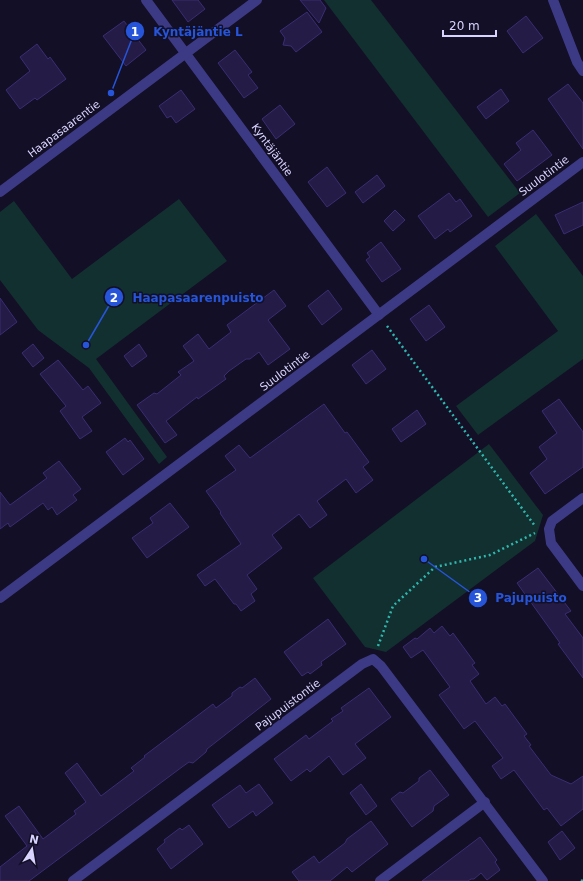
<svg xmlns="http://www.w3.org/2000/svg" width="583" height="881" font-family="'DejaVu Sans',sans-serif">
<style>
.green{fill:#12302f}
.building{fill:#241b47;stroke:#3b2d73}
.lines{fill:none;stroke-linecap:round;stroke-linejoin:round}
.path{stroke:#2fb8b0;stroke-width:2.5;stroke-dasharray:2 3;stroke-linecap:butt}
.minor{stroke:#3d3a85;stroke-width:10}
.labels{text-anchor:middle;dominant-baseline:central;stroke-width:3;stroke-linejoin:round;paint-order:stroke}
.street-label{font-size:11px;fill:#d9d4ff;stroke:#130f26}
.leader{fill:none;stroke:#2655da;stroke-width:1.5}
.callout-dot{fill:#2655da;stroke:#130f26;stroke-width:1.5}
.mark-label{font-size:12px;text-anchor:middle;font-weight:bold;fill:#fff}
.callout-label{font-size:12px;text-anchor:middle;font-weight:bold;fill:#2655da;stroke:#130f26;stroke-width:3;stroke-linejoin:round;paint-order:stroke}
</style>
<rect width="100%" height="100%" fill="#130f26"/>
<g class="green">
<path d="M 324,0 L 371,0 L 520,193 L 488,217 Z"/>
<path d="M 179,199 L 227,261 L 96,359 L 167,457 L 159,464 L 89,368 L 38,330 L 0,280 L 0,212 L 14,201 L 72,279 Z"/>
<path d="M 536,214 L 583,276 L 583,359 L 478,435 L 456,406 L 558,331 L 495,246 Z"/>
<path d="M 489,444 L 543,515 L 535,541 L 386,652 L 365,647 L 313,578 Z"/>
</g>
<g class="building">
<path d="M 172,0 L 198,0 L 205,9 L 188,22 Z"/>
<path d="M 300,0 L 320,0 L 326,8 L 319,23 Z"/>
<path d="M 307,12 L 322,32 L 296,52 L 291,46 L 283,45 L 285,38 L 280,31 Z"/>
<path d="M 526,16 L 543,38 L 523,53 L 507,31 Z"/>
<path d="M 124,21 L 146,50 L 126,66 L 103,36 Z"/>
<path d="M 37,44 L 48,59 L 50,57 L 66,79 L 37,100 L 35,98 L 20,109 L 6,90 L 30,71 L 20,57 Z"/>
<path d="M 235,50 L 252,72 L 248,75 L 258,88 L 244,98 L 218,63 Z"/>
<path d="M 568,84 L 583,103 L 583,149 L 548,99 Z"/>
<path d="M 501,89 L 509,101 L 486,119 L 477,107 Z"/>
<path d="M 181,90 L 195,109 L 176,123 L 171,116 L 167,118 L 159,106 Z"/>
<path d="M 280,105 L 295,124 L 276,139 L 262,119 Z"/>
<path d="M 533,130 L 552,155 L 517,181 L 504,164 L 521,150 L 516,143 Z"/>
<path d="M 327,167 L 346,193 L 327,207 L 308,182 Z"/>
<path d="M 377,175 L 385,186 L 363,203 L 355,192 Z"/>
<path d="M 449,193 L 456,202 L 460,199 L 472,216 L 450,232 L 448,229 L 435,239 L 418,216 Z"/>
<path d="M 583,202 L 583,225 L 564,234 L 555,215 Z"/>
<path d="M 395,210 L 405,220 L 393,231 L 384,221 Z"/>
<path d="M 381,242 L 401,269 L 382,282 L 366,260 L 370,257 L 367,253 Z"/>
<path d="M 274,290 L 286,306 L 268,320 L 290,349 L 268,365 L 259,352 L 250,359 L 246,359 L 229,371 L 224,376 L 226,379 L 198,399 L 197,397 L 166,421 L 177,435 L 165,443 L 137,405 L 154,393 L 157,394 L 181,375 L 178,372 L 194,361 L 183,346 L 198,334 L 209,349 L 231,332 L 227,325 Z"/>
<path d="M 328,290 L 342,309 L 322,325 L 308,306 Z"/>
<path d="M 0,298 L 17,322 L 0,335 Z"/>
<path d="M 429,305 L 445,327 L 426,341 L 410,319 Z"/>
<path d="M 33,344 L 44,358 L 33,367 L 22,353 Z"/>
<path d="M 139,344 L 147,356 L 132,367 L 124,356 Z"/>
<path d="M 372,350 L 386,369 L 366,384 L 352,365 Z"/>
<path d="M 58,360 L 83,390 L 88,386 L 101,403 L 82,417 L 92,431 L 80,439 L 60,411 L 66,406 L 40,374 Z"/>
<path d="M 559,399 L 583,432 L 583,467 L 545,494 L 530,473 L 547,459 L 539,447 L 557,433 L 542,411 Z"/>
<path d="M 324,404 L 345,433 L 347,432 L 369,462 L 363,467 L 373,480 L 356,493 L 346,479 L 317,501 L 327,515 L 310,528 L 299,514 L 272,535 L 282,548 L 247,575 L 257,589 L 251,594 L 255,601 L 241,611 L 236,604 L 234,604 L 215,579 L 205,586 L 197,575 L 241,544 L 220,513 L 221,512 L 206,491 L 236,470 L 225,456 L 239,445 L 250,458 Z"/>
<path d="M 417,410 L 426,424 L 401,442 L 392,429 Z"/>
<path d="M 125,438 L 128,442 L 130,440 L 144,459 L 123,475 L 106,452 Z"/>
<path d="M 59,461 L 81,489 L 73,495 L 77,500 L 57,515 L 52,507 L 48,510 L 43,503 L 10,527 L 8,523 L 0,529 L 0,492 L 10,505 L 47,478 L 43,473 Z"/>
<path d="M 170,503 L 189,527 L 147,558 L 132,538 L 153,523 L 150,518 Z"/>
<path d="M 538,568 L 571,611 L 565,614 L 583,638 L 583,678 L 558,644 L 560,643 L 517,583 Z"/>
<path d="M 328,619 L 346,644 L 321,662 L 322,665 L 310,674 L 308,672 L 302,676 L 284,652 Z"/>
<path d="M 442,626 L 450,636 L 453,633 L 475,663 L 472,665 L 479,674 L 470,681 L 486,704 L 495,697 L 502,706 L 505,704 L 527,734 L 524,736 L 531,745 L 529,746 L 551,775 L 571,784 L 583,776 L 583,809 L 561,826 L 547,808 L 544,810 L 514,770 L 501,779 L 492,766 L 503,758 L 475,721 L 464,729 L 439,695 L 450,687 L 423,650 L 411,658 L 403,647 L 415,638 L 417,639 L 430,628 L 434,633 Z"/>
<path d="M 255,678 L 271,699 L 207,749 L 206,752 L 193,763 L 189,762 L 182,767 L 29,881 L 0,881 L 0,867 L 27,846 L 5,816 L 19,806 L 43,839 L 76,814 L 74,811 L 86,802 L 65,773 L 77,763 L 101,796 L 134,771 L 131,768 L 145,757 L 144,756 L 213,704 L 216,708 L 232,696 L 232,693 L 240,687 L 242,688 Z"/>
<path d="M 369,688 L 391,717 L 355,744 L 366,758 L 343,775 L 329,756 L 310,772 L 307,769 L 291,781 L 274,759 L 306,735 L 309,739 L 333,721 L 331,719 L 343,711 L 341,708 Z"/>
<path d="M 430,770 L 449,795 L 434,806 L 433,811 L 412,827 L 391,799 L 400,792 L 403,793 L 419,781 L 419,778 Z"/>
<path d="M 259,784 L 273,803 L 256,816 L 253,811 L 229,828 L 212,805 L 240,785 L 246,793 Z"/>
<path d="M 361,784 L 377,806 L 366,815 L 350,793 Z"/>
<path d="M 371,821 L 388,844 L 352,872 L 347,867 L 330,881 L 299,881 L 292,872 L 314,856 L 319,863 L 345,843 L 347,839 Z"/>
<path d="M 189,825 L 203,844 L 171,869 L 157,849 L 165,842 L 164,840 L 180,828 L 182,830 Z"/>
<path d="M 562,831 L 575,848 L 560,860 L 548,842 Z"/>
<path d="M 480,837 L 497,860 L 495,862 L 500,870 L 487,880 L 481,873 L 474,879 L 471,879 L 468,881 L 422,881 Z"/>
</g>
<g class="lines">
<g class="path">
<path d="M 387,326 L 535,526"/>
<path d="M 378,646 L 393,606 L 435,567 L 490,555 L 535,533"/>
<path d="M 581,881 L 583,880"/>
</g>
<g class="minor">
<path d="M 146,0 L 379,315"/>
<path d="M 553,0 L 577,62 L 583,71"/>
<path d="M 0,192 L 257,0"/>
<path d="M 583,498 L 552,521 L 549,529 L 551,543 L 583,586"/>
<path d="M 0,598 L 583,162"/>
<path d="M 73,881 L 362,664 L 373,659 L 381,666 L 543,881"/>
<path d="M 380,881 L 485,802"/>
</g>
</g>
<g class="labels">
<g class="street-label">
<text transform="translate(64 129) rotate(-37)">Haapasaarentie</text>
<text transform="translate(272 150) rotate(54)">Kyntäjäntie</text>
<text transform="translate(544 176) rotate(-37)">Suulotintie</text>
<text transform="translate(285 371) rotate(-37)">Suulotintie</text>
<text transform="translate(288 705) rotate(-37)">Pajupuistontie</text>
</g>
</g>
<path class="leader" d="M111 93L135 31M86 345L114 297M424 559L478 598"/>
<g class="callout-dot">
<circle cx="111" cy="93" r="4"/>
<circle cx="86" cy="345" r="4"/>
<circle cx="424" cy="559" r="4"/>
<circle cx="135" cy="31" r="10"/>
<circle cx="114" cy="297" r="10"/>
<circle cx="478" cy="598" r="10"/>
</g>
<g class="mark-label">
<text x="135" y="36">1</text>
<text x="114" y="302">2</text>
<text x="478" y="602">3</text>
</g>
<g class="callout-label">
<text x="198" y="36">Kyntäjäntie L</text>
<text x="198" y="302">Haapasaarenpuisto</text>
<text x="531" y="602">Pajupuisto</text>
</g>
<g transform="translate(32 849) rotate(12)" stroke="#130f26" stroke-width="3" paint-order="stroke">
<path d="M0-3L7 15L0 10L-7 15Z" fill="#d9d4ff"/>
<text y="-6" font-size="11" font-weight="bold" text-anchor="middle" fill="#d9d4ff">N</text>
</g>
<path d="M443 30v6h53v-6" fill="none" stroke="#d9d4ff" stroke-width="2"/>
<text x="449" y="30" font-size="12" fill="#d9d4ff" stroke="#130f26" stroke-width="3" paint-order="stroke">20 m</text>
</svg>
